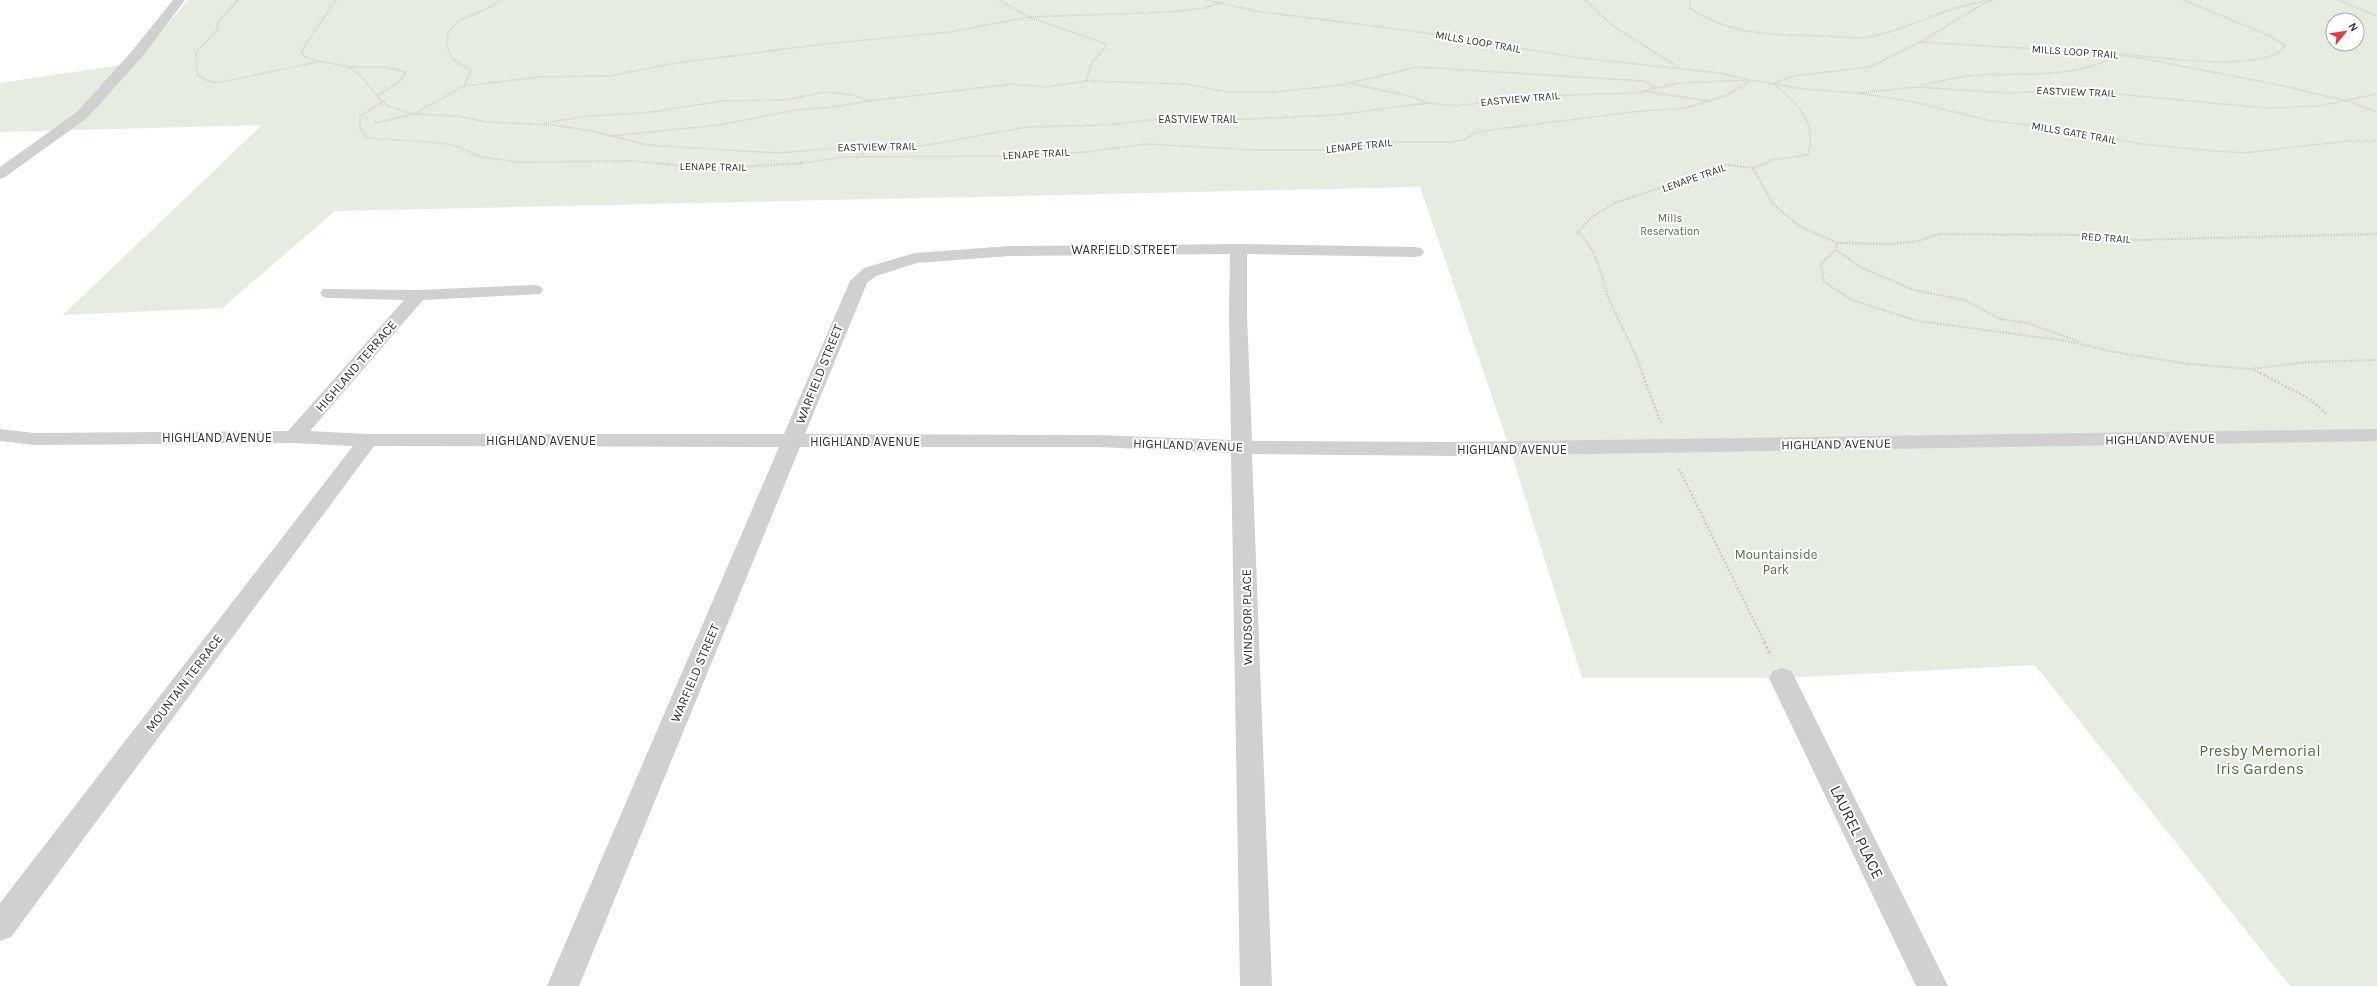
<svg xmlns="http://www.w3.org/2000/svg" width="2377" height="986" font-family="Karla,sans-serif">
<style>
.green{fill:#e6ecdf;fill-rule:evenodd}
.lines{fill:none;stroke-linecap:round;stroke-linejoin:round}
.path-far3{stroke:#cdcdcd;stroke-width:1.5;stroke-dasharray:1 1;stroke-linecap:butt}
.path-far2{stroke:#cdcdcd;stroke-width:2;stroke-dasharray:1.5 1.5;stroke-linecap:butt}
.path-far1{stroke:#cdcdcd;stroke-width:2.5;stroke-dasharray:2 2;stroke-linecap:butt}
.path{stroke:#cdcdcd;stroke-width:3;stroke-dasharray:2.5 2.5;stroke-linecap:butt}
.minor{fill:#d0d0d0;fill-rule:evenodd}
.labels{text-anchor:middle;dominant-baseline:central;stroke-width:4;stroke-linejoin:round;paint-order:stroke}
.far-street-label{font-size:11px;fill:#333;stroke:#fff}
.far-park-label{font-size:11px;fill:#56703f;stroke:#fff}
.street-label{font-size:13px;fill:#333;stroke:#fff}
.park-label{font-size:13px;fill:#56703f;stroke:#fff}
.near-park-label{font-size:16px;fill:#56703f;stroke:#fff}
.near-street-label{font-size:16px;fill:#333;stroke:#fff}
</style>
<rect width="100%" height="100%" fill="#fff"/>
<path class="green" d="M 188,0 L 2377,0 L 2377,986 L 2290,986 L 2035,665 L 1782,678 L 1582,678 L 1510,449 L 1420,187 L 335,211 L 222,308 L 63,315 L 262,125 L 0,132 L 0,83 L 135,63 ZM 2333,20 L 2357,20 L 2357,44 L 2333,44 Z"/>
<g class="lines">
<g class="path-far3">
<path d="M 238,0 L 217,23 L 218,29 L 196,52 L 197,74 C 205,81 212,83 222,82 L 317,62"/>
<path d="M 336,0 L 302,50 L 302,54 C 316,65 333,61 349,68 C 366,76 372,94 387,105 C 393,109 405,111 413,114"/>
<path d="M 999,0 L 1029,17 L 1106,44 L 1106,47 L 1092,62 L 1086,81"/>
<path d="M 1207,0 L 1255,11 L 1406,30 L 1581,58 L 1719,73 L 1748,79"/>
<path d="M 1585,0 L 1612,25 L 1679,68"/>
<path d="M 1690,0 L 1690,8 C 1733,37 1775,34 1824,36 C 1838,36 1856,39 1869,37 C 1914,28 1949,4 1994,0"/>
<path d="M 2338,0 L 2377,16"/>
<path d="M 1920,42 L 1988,1"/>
<path d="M 2124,54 C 2153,57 2272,74 2285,45 L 2266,34 L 2183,0"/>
<path d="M 347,67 L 385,67 L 406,72 L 401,80 L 379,95"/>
<path d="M 1775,83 L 1793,76 L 1870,67 L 1920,42 L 2105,53 L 2140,58 L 2279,85 L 2347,101 L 2377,112"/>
<path d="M 1352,84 L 1410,96 L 1427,103"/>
<path d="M 1921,85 C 1940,82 1959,76 1978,75 C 2023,73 2066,78 2108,60 L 2105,53"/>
<path d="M 464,86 L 539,77 L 610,76 L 670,64 L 815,45 L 949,32 L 1029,17 L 1170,12 L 1204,8 L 1219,3"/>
<path d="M 1643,91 L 1709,101"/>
<path d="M 1860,93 L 1915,87 L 2007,93 L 2075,90 L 2266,108 L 2319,106 L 2377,94"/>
<path d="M 384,101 L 360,116 L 360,128 L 367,138 L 442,143 L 460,147 L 480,157 L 519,162 L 635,161 L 665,164"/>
<path d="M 414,114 L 464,86 L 471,71 L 452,58 C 431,17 481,18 500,0"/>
<path d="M 375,121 L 376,123 L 414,114 L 457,116 L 486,122 L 553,125 L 592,131 L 647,145 L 778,153 L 838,148 L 922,146 L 1027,127 L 1109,125 L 1176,117 L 1226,120 L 1337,115 L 1427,103 L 1456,106 L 1535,96 L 1636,93 L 1678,83 L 1750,80 L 1804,89 L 1859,93 L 1914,102 L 1991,121 L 2055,128 L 2141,144 L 2202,150 L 2244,153 L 2346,141 L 2377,141"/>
<path d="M 544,123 L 587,116 L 645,113 L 722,101 L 784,100 L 826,92 L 853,95 L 869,101 L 1011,84 L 1047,87 L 1086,81 L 1185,84 L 1227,92 L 1276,92 L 1342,85 L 1417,67 L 1645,81 L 1655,88"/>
<path d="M 610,136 L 719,125 L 796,110 L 834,107 L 868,101"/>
<path d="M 856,147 L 864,156"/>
<path d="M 796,164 L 843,157 L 1022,156 L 1087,152 L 1146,144 L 1256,150 L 1320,150 L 1399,142 L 1450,142 L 1464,140 L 1475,133 L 1489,130 L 1641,111 L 1686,108 L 1728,95 L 1750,81"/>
<path d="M 1764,164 L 1772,160 L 1808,155 C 1817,120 1798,106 1775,84"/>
</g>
<g class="path-far2">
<path d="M 657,163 L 706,169 L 802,163"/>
<path d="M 1753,168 L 1773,204 L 1799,226 L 1837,243 L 1891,244 L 1919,241 L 1939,234 L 2083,235 L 2134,240 L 2377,234"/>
<path d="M 1837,243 L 1836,250 L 1821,263 L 1824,282 L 1852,300 L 1918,321 L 2067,341 L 2114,352 L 2189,364 L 2250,369 L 2308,362 L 2377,360"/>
<path d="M 1836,250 L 1860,267 L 1914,290 L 1964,300 L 2000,319 L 2028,323 L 2080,342"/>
<path d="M 2252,369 L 2262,374"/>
<path d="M 1643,374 C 1634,350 1622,327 1611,304 C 1601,278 1599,251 1578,232 L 1592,217 L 1615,203 L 1728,165 L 1753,168 L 1766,163"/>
</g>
<g class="path-far1">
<path d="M 1642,373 L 1661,423"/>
<path d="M 2260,373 L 2308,398 L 2326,413"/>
<path d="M 1679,469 L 1765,643"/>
</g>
<path class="path" d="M 1764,642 L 1771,656"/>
<g class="minor">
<path d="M 173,0 L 185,0 L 142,57 L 87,118 L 5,177 L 0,179 L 0,167 L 77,112 L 132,51 Z"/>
<path d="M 1239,244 L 1415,247 L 1421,248 L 1424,252 L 1421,256 L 1415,257 L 1247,254 L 1247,314 L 1252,441 L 1456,442 L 2377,429 L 2377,441 L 1456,456 L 1252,454 L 1272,986 L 1240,986 L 1231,453 L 1097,447 L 800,447 L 579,986 L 547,986 L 779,447 L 374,446 L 11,937 L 0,941 L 0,903 L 353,446 L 294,443 L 34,445 L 0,441 L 0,429 L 34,433 L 288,431 L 404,300 L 329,298 L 323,297 L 320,293 L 323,289 L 418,290 L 534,285 L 540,286 L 543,290 L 540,294 L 423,300 L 310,431 L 368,434 L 784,434 L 850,281 L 864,268 L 915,253 L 1010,246 ZM 1230,254 L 1229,314 L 1231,440 L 1097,435 L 805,434 L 867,283 L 876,276 L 917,263 L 1010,256 Z"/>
<path d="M 1782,668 L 1791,671 L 1795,678 L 1948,986 L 1916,986 L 1769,678 L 1773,671 Z"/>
</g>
</g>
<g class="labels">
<g class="far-street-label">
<text transform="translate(1478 42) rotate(10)">MILLS LOOP TRAIL</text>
<text transform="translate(2075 52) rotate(4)">MILLS LOOP TRAIL</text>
<text transform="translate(2076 92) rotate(2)">EASTVIEW TRAIL</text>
<text transform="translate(1520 99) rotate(-5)">EASTVIEW TRAIL</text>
<text x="1198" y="119">EASTVIEW TRAIL</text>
<text transform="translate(2074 133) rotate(10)">MILLS GATE TRAIL</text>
<text transform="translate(1359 146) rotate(-6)">LENAPE TRAIL</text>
<text transform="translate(877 147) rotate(-1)">EASTVIEW TRAIL</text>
<text transform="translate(1036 154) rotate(-3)">LENAPE TRAIL</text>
<text transform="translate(713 167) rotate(1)">LENAPE TRAIL</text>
<text transform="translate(1694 178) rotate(-19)">LENAPE TRAIL</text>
<text transform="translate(2106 238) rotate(4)">RED TRAIL</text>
</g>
<g class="far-park-label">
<text x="1670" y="218">Mills<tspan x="1670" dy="13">Reservation</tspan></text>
</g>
<g class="street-label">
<text x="1124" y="249">WARFIELD STREET</text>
<text transform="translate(356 366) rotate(-49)">HIGHLAND TERRACE</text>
<text transform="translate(819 374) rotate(-68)">WARFIELD STREET</text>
<text x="217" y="437">HIGHLAND AVENUE</text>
<text transform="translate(2160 439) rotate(-1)">HIGHLAND AVENUE</text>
<text x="541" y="440">HIGHLAND AVENUE</text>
<text x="865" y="441">HIGHLAND AVENUE</text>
<text transform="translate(1836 444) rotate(-1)">HIGHLAND AVENUE</text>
<text transform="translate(1188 445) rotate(2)">HIGHLAND AVENUE</text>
<text x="1512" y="449">HIGHLAND AVENUE</text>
<text transform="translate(1247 617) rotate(-91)">WINDSOR PLACE</text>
<text transform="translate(695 673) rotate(-67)">WARFIELD STREET</text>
<text transform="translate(184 683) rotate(-53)">MOUNTAIN TERRACE</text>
</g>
<g class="park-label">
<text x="1776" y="554">Mountainside<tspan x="1776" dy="15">Park</tspan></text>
</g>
<g class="near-park-label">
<text x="2260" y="750">Presby Memorial<tspan x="2260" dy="18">Iris Gardens</tspan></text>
</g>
<g class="near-street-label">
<text transform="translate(1857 832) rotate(64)">LAUREL PLACE</text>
</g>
</g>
<g transform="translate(2345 32) rotate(60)"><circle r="19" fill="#ffffff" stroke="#adadad"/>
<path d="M0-3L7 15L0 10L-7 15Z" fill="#e63946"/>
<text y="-6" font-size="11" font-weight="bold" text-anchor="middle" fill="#333333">N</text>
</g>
</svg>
